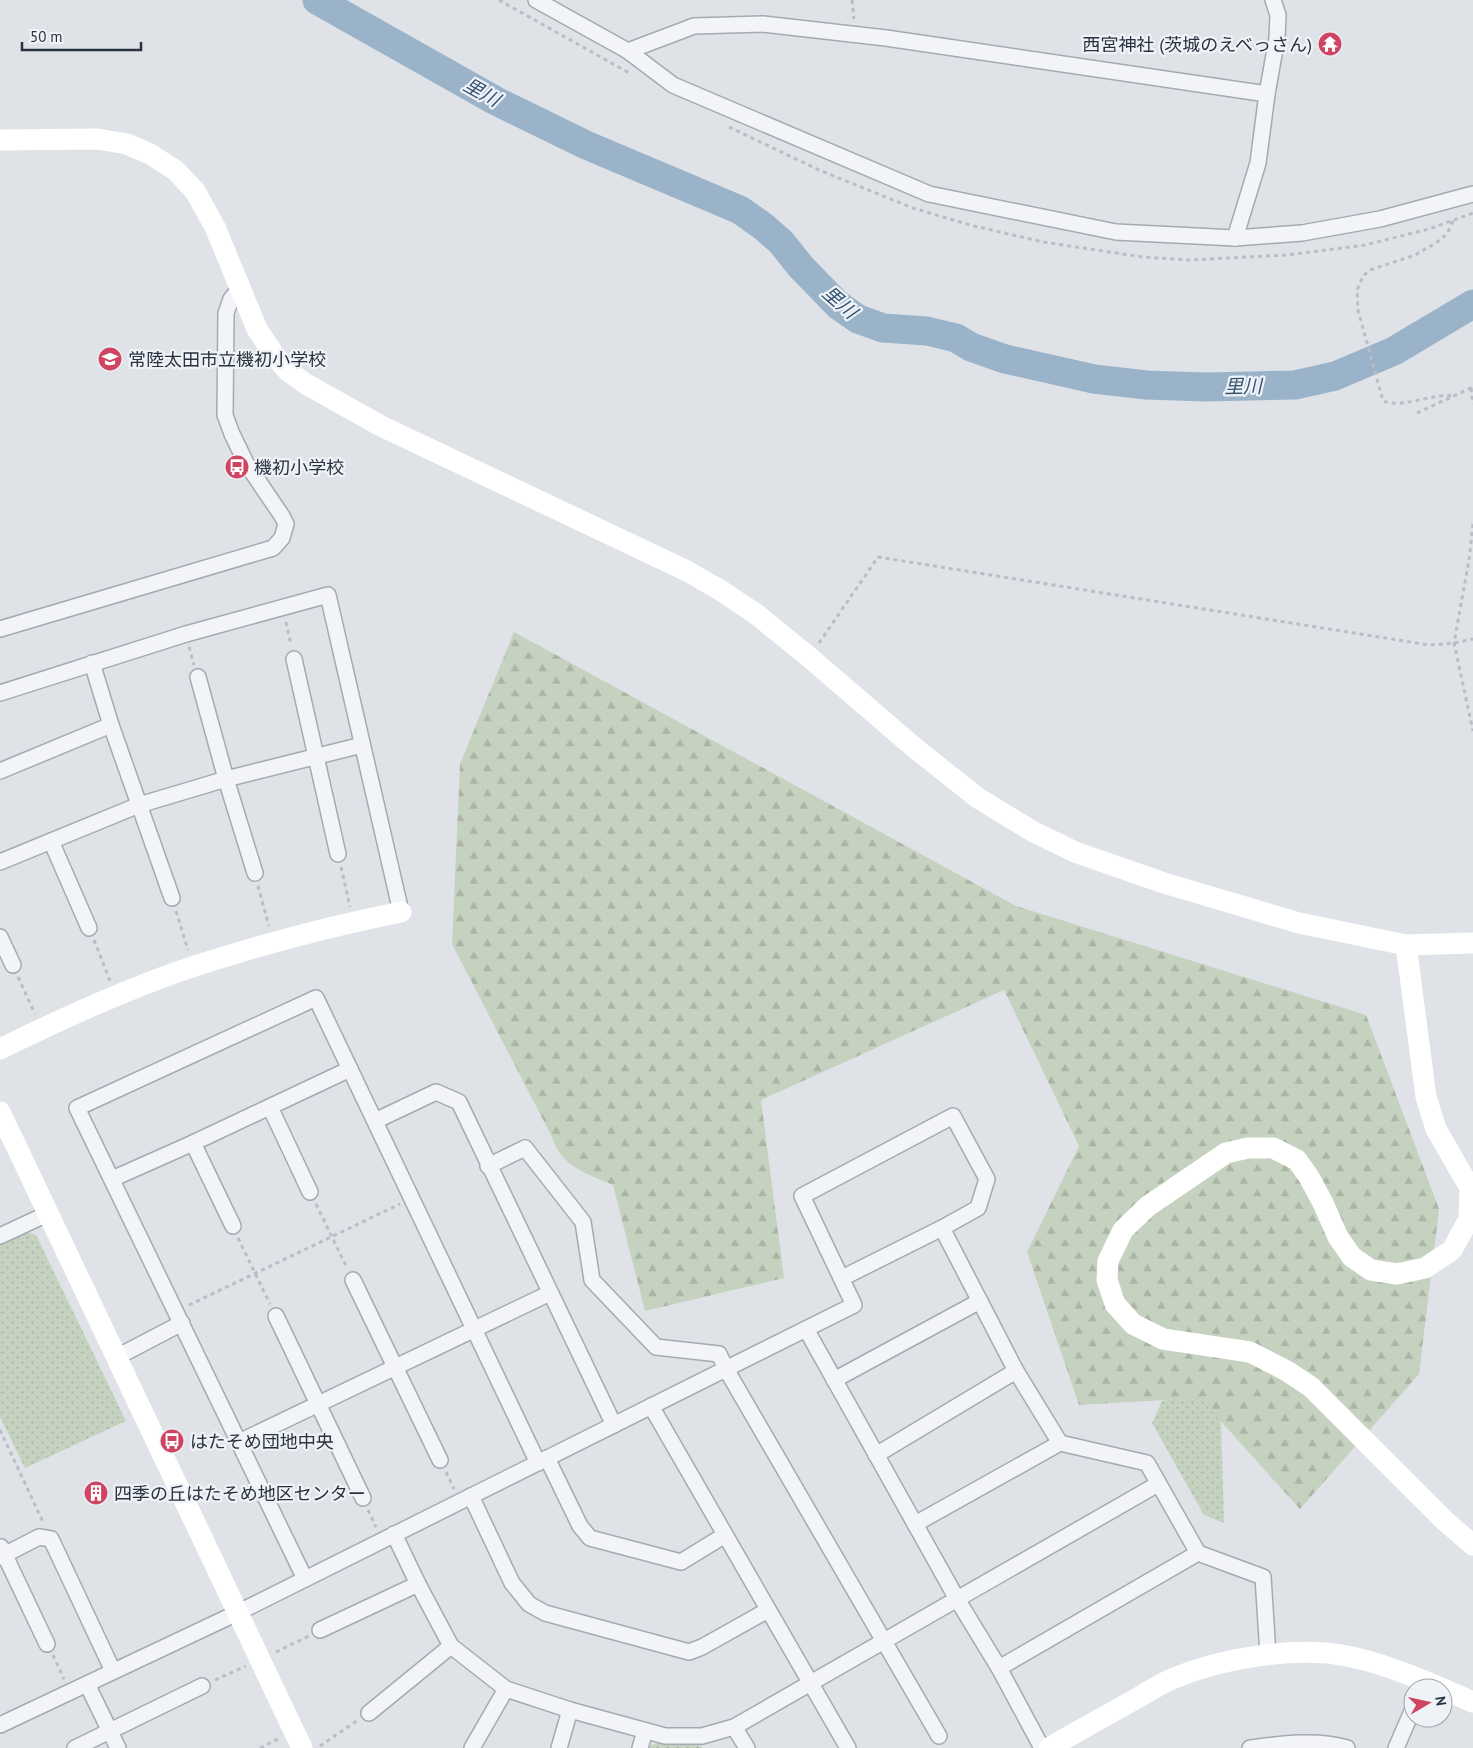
<svg xmlns="http://www.w3.org/2000/svg" width="1473" height="1748" font-family="'PT Sans','Noto Sans JP',sans-serif">
<style>
.green{fill:url(#green-dots)}
.forest{fill:url(#forest-firs)}
.lines{fill:none;stroke-linecap:round;stroke-linejoin:round}
.river{stroke:#9ab3c9;stroke-width:29}
.street-casing{stroke:#a4aab2;stroke-width:18}
.path{stroke:#b9bec4;stroke-width:3;stroke-dasharray:4 4;stroke-linecap:butt}
.street{stroke:#f2f4f7;stroke-width:15}
.secondary{stroke:#fff;stroke-width:21}
.labels{text-anchor:middle;dominant-baseline:central;stroke-width:4.5;stroke-linejoin:round;paint-order:stroke}
.poi-label{font-size:18px;fill:#283240;stroke:#eff2f6;text-anchor:start}
.water-label{font-size:19px;font-style:italic;fill:#325373;stroke:#eff2f6}
</style>
<defs>
<pattern id="green-dots" width="8" height="8" patternUnits="userSpaceOnUse" patternTransform="scale(1.25)"><rect width="8" height="8" fill="#c6d2c0"/><path d="M2 2h.1M6 6h.1" fill="none" stroke="#aab5a6" stroke-width="1.8" stroke-linecap="round"/></pattern>
<pattern id="forest-firs" width="22" height="20" patternUnits="userSpaceOnUse" patternTransform="scale(1.25)"><rect width="22" height="20" fill="#c6d2c0"/><path d="M5 1l3.5 6h-7zM16 11l3.5 6h-7z" fill="#aab5a6"/></pattern>
</defs>
<rect width="100%" height="100%" fill="#dfe3e8"/>
<g class="green">
<path d="M 26,1232 L 36,1235 L 126,1421 L 25,1468 L 0,1417 L 0,1244 Z"/>
<path d="M 1220,1390 L 1224,1523 L 1204,1515 L 1152,1423 L 1162,1401 Z"/>
<path d="M 661,1742 L 679,1744 L 699,1743 L 702,1748 L 648,1748 L 648,1746 Z"/>
</g>
<path class="forest" d="M 514,632 L 1016,906 L 1366,1015 L 1439,1209 L 1419,1374 L 1300,1509 L 1200,1398 L 1079,1405 L 1027,1252 L 1079,1146 L 1004,990 L 761,1100 L 784,1278 L 645,1311 L 613,1185 C 588,1174 561,1167 552,1137 L 452,944 L 460,764 Z"/>
<g class="lines">
<path class="river" d="M 317,0 L 496,101 L 586,145 L 740,210 L 764,227 L 781,242 L 801,267 L 838,305 L 858,319 L 883,328 L 927,331 L 956,338 L 971,347 L 1005,359 L 1094,379 L 1146,385 L 1206,387 L 1295,385 L 1335,376 L 1394,351 L 1473,304"/>
<defs>
<g id="street">
<path d="M 536,0 L 628,51 L 673,85 L 929,194 L 1116,232 L 1235,238 L 1302,233 L 1380,219 L 1473,194"/>
<path d="M 628,51 L 694,26 L 763,24 L 886,38 L 1267,94"/>
<path d="M 1235,238 L 1258,163 L 1267,94 L 1277,38 L 1278,15 L 1273,0"/>
<path d="M 0,629 L 273,548 L 282,538 L 286,524 L 282,516 L 246,463 L 232,434 L 225,415 L 226,313 L 231,299 L 240,288"/>
<path d="M 294,659 L 338,854"/>
<path d="M 92,663 L 111,725 L 172,898"/>
<path d="M 198,677 L 226,779 L 255,873"/>
<path d="M 0,693 L 186,634 L 328,595 L 401,912"/>
<path d="M 0,771 L 111,725"/>
<path d="M 51,841 L 89,928"/>
<path d="M 0,862 L 139,805 L 226,779 L 362,745"/>
<path d="M 0,937 L 13,965"/>
<path d="M 270,1107 L 310,1192"/>
<path d="M 375,1121 L 436,1092 L 459,1102 L 614,1425"/>
<path d="M 193,1143 L 233,1226"/>
<path d="M 488,1166 L 525,1148 L 583,1222 L 592,1280 L 656,1347 L 719,1354 L 726,1369 L 939,1736"/>
<path d="M 112,1179 L 193,1143 L 350,1069"/>
<path d="M 942,1228 L 1016,1371 L 1060,1443 L 1147,1463 L 1198,1553 L 1263,1577 L 1268,1655"/>
<path d="M 0,1236 L 47,1214"/>
<path d="M 353,1280 L 440,1460"/>
<path d="M 276,1316 L 363,1498"/>
<path d="M 806,1329 L 957,1599 L 999,1668 L 1042,1748"/>
<path d="M 115,1358 L 182,1323"/>
<path d="M 834,1380 L 980,1301"/>
<path d="M 651,1406 L 848,1748"/>
<path d="M 239,1442 L 550,1293"/>
<path d="M 876,1455 L 1016,1371"/>
<path d="M 547,1458 L 580,1526 L 590,1538 L 681,1562 L 725,1535"/>
<path d="M 471,1496 L 512,1583 L 529,1604 L 545,1613 L 689,1652 L 702,1647 L 768,1610"/>
<path d="M 915,1524 L 1060,1443"/>
<path d="M 394,1534 L 418,1584 L 451,1646 L 506,1689 L 570,1710 L 665,1736 L 702,1736 L 734,1727 L 1158,1484"/>
<path d="M 1,1547 L 47,1644"/>
<path d="M 0,1557 L 39,1537 L 51,1539 L 113,1671"/>
<path d="M 305,1579 L 77,1108 L 316,998 L 538,1463"/>
<path d="M 320,1630 L 418,1584"/>
<path d="M 999,1668 L 1198,1553"/>
<path d="M 87,1684 L 118,1748"/>
<path d="M 369,1713 L 451,1646"/>
<path d="M 0,1725 L 237,1613 L 854,1305 L 802,1196 L 953,1116 L 987,1179 L 978,1208 L 942,1228 L 842,1278"/>
<path d="M 734,1727 L 747,1748"/>
<path d="M 75,1748 L 202,1686"/>
<path d="M 472,1748 L 506,1689"/>
<path d="M 559,1748 L 570,1710"/>
<path d="M 640,1748 L 645,1731"/>
<path d="M 1250,1748 C 1281,1744 1316,1739 1347,1748"/>
<path d="M 1396,1748 L 1413,1709"/>
</g>
</defs>
<use href="#street" class="street-casing"/>
<g class="path">
<path d="M 499,0 L 631,74"/>
<path d="M 852,0 L 854,19"/>
<path d="M 729,127 L 819,170 L 913,208 L 970,225 L 1043,242 L 1143,257 L 1190,260 L 1286,255 L 1365,245 L 1429,229 L 1473,213"/>
<path d="M 1453,221 L 1447,234 L 1436,243 L 1415,255 L 1370,270 L 1363,276 L 1357,290 L 1358,310 L 1383,401 C 1405,409 1430,393 1454,396"/>
<path d="M 1471,388 L 1473,404"/>
<path d="M 1417,413 L 1473,387"/>
<path d="M 1473,524 L 1469,560 L 1454,643 L 1473,731"/>
<path d="M 286,622 L 291,645"/>
<path d="M 819,643 L 878,557 L 1429,645 L 1454,643 L 1473,639"/>
<path d="M 189,647 L 194,665"/>
<path d="M 341,867 L 350,907"/>
<path d="M 258,886 L 269,926"/>
<path d="M 176,911 L 188,950"/>
<path d="M 94,940 L 110,981"/>
<path d="M 18,977 L 35,1014"/>
<path d="M 316,1204 L 347,1268"/>
<path d="M 238,1238 L 270,1304"/>
<path d="M 189,1305 L 400,1204"/>
<path d="M 0,1430 L 43,1522"/>
<path d="M 446,1472 L 454,1489"/>
<path d="M 368,1510 L 376,1527"/>
<path d="M 276,1652 L 309,1636"/>
<path d="M 53,1655 L 64,1679"/>
<path d="M 215,1680 L 246,1666"/>
<path d="M 320,1746 L 358,1720"/>
<path d="M 260,1748 L 280,1738"/>
</g>
<use href="#street" class="street"/>
<g class="secondary">
<path d="M 0,140 L 97,139 L 127,144 L 150,154 L 175,170 L 195,191 L 215,227 L 257,329 L 275,356 L 289,372 L 306,384 L 381,426 L 687,571 L 720,590 L 756,614 L 809,657 L 916,749 L 978,798 L 1032,831 L 1075,852 L 1164,883 L 1299,923 L 1406,945 L 1473,943"/>
<path d="M 1406,945 L 1426,1097 L 1436,1129 L 1470,1188 L 1469,1219 L 1452,1250 L 1425,1268 L 1397,1274 L 1371,1270 L 1352,1257 L 1338,1237 L 1323,1203 L 1309,1177 L 1297,1160 L 1273,1148 L 1248,1148 L 1226,1153 L 1148,1206 L 1123,1230 L 1108,1261 L 1107,1280 L 1115,1304 L 1133,1324 L 1163,1339 L 1250,1352 L 1287,1371 L 1311,1387 L 1445,1521 L 1473,1545"/>
<path d="M 0,1049 C 63,1018 128,988 195,966 C 263,944 331,926 401,912"/>
<path d="M 0,1112 L 302,1748"/>
<path d="M 1443,1689 L 1473,1702"/>
<path d="M 1049,1748 C 1076,1732 1104,1717 1132,1701 C 1145,1694 1158,1685 1172,1679 C 1221,1658 1295,1646 1347,1656 C 1379,1662 1411,1675 1441,1688"/>
</g>
</g>
<defs>
<symbol id="temple-disc" viewBox="-11 -11 22 22"><circle r="9.5" fill="#ce4461" stroke="#eff2f6"/><path d="M0-6L5-2H3V0L6.5 2.5H4V6H1.5V3h-3V6H-4V2.5H-6.5L-3 0V-2H-5Z" fill="#fff"/></symbol>
<symbol id="school-disc" viewBox="-11 -11 22 22"><circle r="9.5" fill="#ce4461" stroke="#eff2f6"/><path d="M0-5L7-2L0 1L-7-2ZM-4 1L0 2.5L4 1V4Q0 6-4 4Z" fill="#fff"/></symbol>
<symbol id="bus-disc" viewBox="-11 -11 22 22"><circle r="9.5" fill="#ce4461" stroke="#eff2f6"/><path d="M-5-6H5V4H4V6H2V4H-2V6H-4V4H-5ZM-3.5-4V0h7V-4ZM-3.5 1.2v1.5H-2V1.2ZM2 1.2v1.5H3.5V1.2Z" fill="#fff"/></symbol>
<symbol id="building-disc" viewBox="-11 -11 22 22"><circle r="9.5" fill="#ce4461" stroke="#eff2f6"/><path d="M-4-6H4V6H1V3H-1V6H-4ZM-2.5-4.3h1.7v1.8h-1.7ZM.8-4.3h1.7v1.8H.8ZM-2.5-1h1.7V.8h-1.7ZM.8-1h1.7V.8H.8Z" fill="#fff"/></symbol>
</defs>
<g fill-rule="evenodd">
<use href="#temple-disc" x="1316" y="30" width="28" height="28"/>
<use href="#school-disc" x="96" y="345" width="28" height="28"/>
<use href="#bus-disc" x="223" y="453" width="28" height="28"/>
<use href="#bus-disc" x="158" y="1427" width="28" height="28"/>
<use href="#building-disc" x="82" y="1479" width="28" height="28"/>
</g>
<g class="labels">
<g class="poi-label">
<text x="1312" y="44" text-anchor="end">西宮神社 (茨城のえべっさん)</text>
<text x="128" y="359">常陸太田市立機初小学校</text>
<text x="254" y="467">機初小学校</text>
<text x="190" y="1441">はたそめ団地中央</text>
<text x="114" y="1493">四季の丘はたそめ地区センター</text>
</g>
<g class="water-label">
<text transform="translate(482 92) rotate(29)">里川</text>
<text transform="translate(840 302) rotate(41)">里川</text>
<text transform="translate(1243 386) rotate(-1)">里川</text>
</g>
</g>
<g transform="translate(1428 1703) rotate(81)"><circle r="24" fill="#eff2f6" stroke="#9fa5ad"/>
<path d="M0-4L9 19L0 12L-9 19Z" fill="#ce4461"/>
<text y="-8" font-size="14" font-weight="bold" text-anchor="middle" fill="#283240">N</text>
</g>
<path d="M22 42v8h119v-8" fill="none" stroke="#283240" stroke-width="2.5"/>
<text x="30" y="42" font-size="15" fill="#283240" stroke="#eff2f6" stroke-width="4" paint-order="stroke">50 m</text>
</svg>
